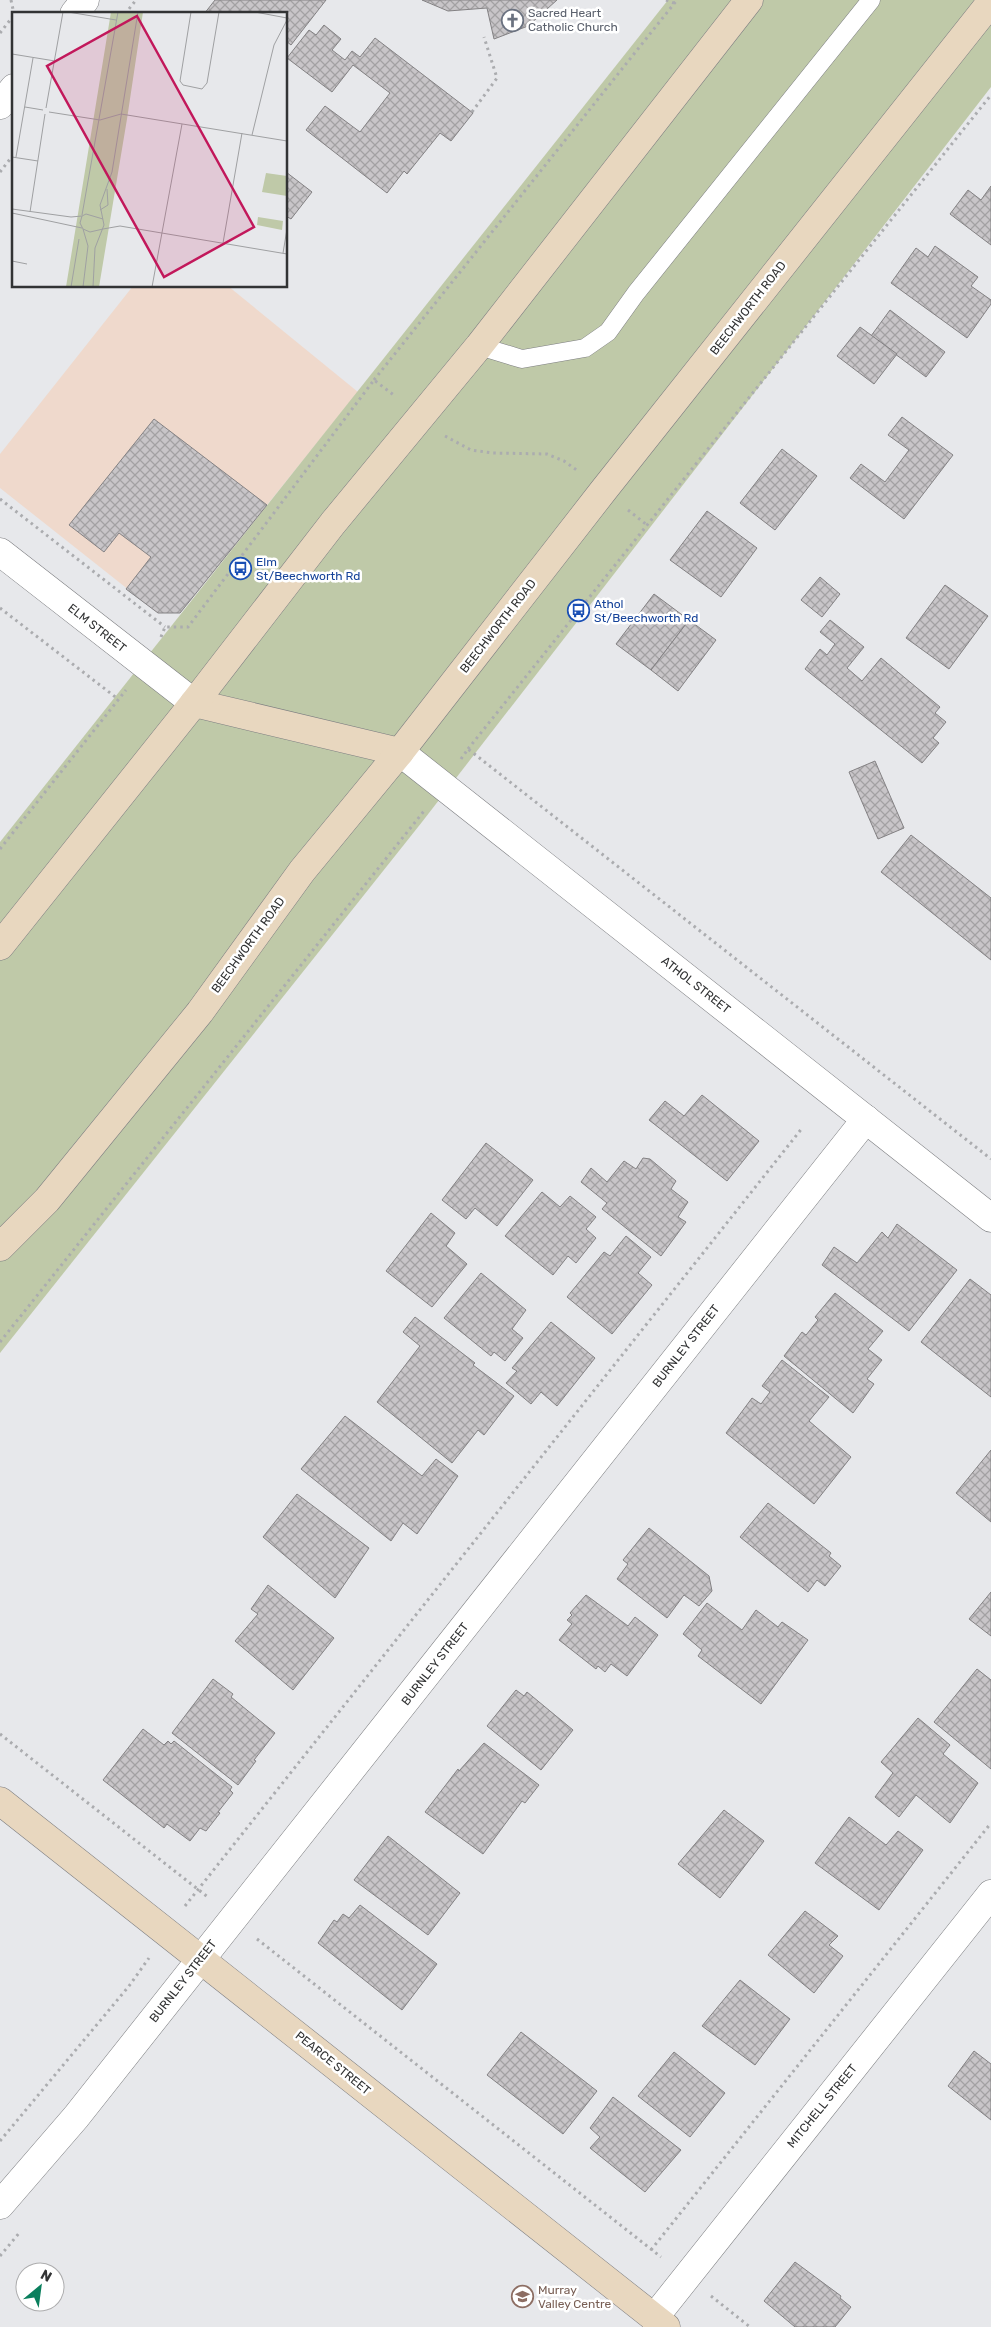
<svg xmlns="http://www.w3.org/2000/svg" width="991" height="2327" font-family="Rubik,sans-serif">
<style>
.commercial{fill:#efd9cc}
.grass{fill:#bfc9a8}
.building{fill:url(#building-cross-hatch);stroke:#838183}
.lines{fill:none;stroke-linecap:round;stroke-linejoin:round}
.lane-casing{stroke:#7d7e81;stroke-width:19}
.street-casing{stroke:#7d7e81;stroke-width:29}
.secondary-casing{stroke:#7d7e81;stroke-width:29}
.path{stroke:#abacaf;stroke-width:3;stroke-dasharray:2.5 4;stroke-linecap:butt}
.lane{stroke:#fff;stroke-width:18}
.street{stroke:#fff;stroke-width:28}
.secondary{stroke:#e8d7bf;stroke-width:28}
.labels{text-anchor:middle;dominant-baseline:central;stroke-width:5;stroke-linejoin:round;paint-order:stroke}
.worship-label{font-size:12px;fill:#5b616d;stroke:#fff;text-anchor:start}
.street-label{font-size:12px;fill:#323334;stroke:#fff}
.transit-label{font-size:12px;fill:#164399;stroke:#fff;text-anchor:start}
.education-label{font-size:12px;fill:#785e54;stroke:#fff;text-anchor:start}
.inset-road{fill:none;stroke:#9fa0a2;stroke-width:1}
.view{fill:#c2185b;fill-opacity:0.15;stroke:#c2185b;stroke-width:2.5}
.inset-edge{fill:none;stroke:#323334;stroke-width:2.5}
</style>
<defs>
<pattern id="building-cross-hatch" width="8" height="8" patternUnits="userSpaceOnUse" patternTransform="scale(1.25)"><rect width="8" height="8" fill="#c8c5c8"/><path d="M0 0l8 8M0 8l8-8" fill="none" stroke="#a3a1a3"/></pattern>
</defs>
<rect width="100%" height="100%" fill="#e7e8eb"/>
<path class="commercial" d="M 133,286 L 228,286 L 358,392 L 180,613 L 158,613 L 0,488 L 0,454 Z"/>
<path class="grass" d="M 668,0 L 991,0 L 991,87 L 422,822 L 0,1353 L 0,842 Z"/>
<g class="building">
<path d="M 215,0 L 326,0 L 291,45 L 286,41 L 286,14 L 204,14 Z"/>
<path d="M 422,0 L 557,0 L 528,26 L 494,39 L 487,8 L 448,11 Z"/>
<path d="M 324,25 L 341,39 L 332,50 L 345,60 L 352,51 L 360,57 L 375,38 L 473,113 L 451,141 L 440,133 L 407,174 L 404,171 L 387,193 L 306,130 L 325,106 L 360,132 L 390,93 L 353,65 L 332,92 L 287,58 L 309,30 L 316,35 Z"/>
<path d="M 286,172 L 312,192 L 291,219 L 286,216 Z"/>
<path d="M 991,186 L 991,245 L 950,214 L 968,190 L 981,200 Z"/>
<path d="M 935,246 L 978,277 L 971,286 L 991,300 L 991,304 L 967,338 L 891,283 L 916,248 L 928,257 Z"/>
<path d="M 890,310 L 945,352 L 926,377 L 871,336 Z"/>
<path d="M 860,327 L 897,354 L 874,384 L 837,356 Z"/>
<path d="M 902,417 L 953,455 L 904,519 L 850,478 L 861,464 L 885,482 L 909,450 L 888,435 Z"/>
<path d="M 154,419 L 267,505 L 180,613 L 158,613 L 126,589 L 151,557 L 119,533 L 104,552 L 69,525 Z"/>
<path d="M 782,449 L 817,476 L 775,530 L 740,503 Z"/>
<path d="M 707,511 L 757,548 L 721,597 L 670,560 Z"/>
<path d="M 820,577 L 840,594 L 822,617 L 801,600 Z"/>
<path d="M 945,585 L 988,616 L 949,669 L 906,638 Z"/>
<path d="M 654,594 L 689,620 L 651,670 L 616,644 Z"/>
<path d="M 689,620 L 716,640 L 678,691 L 651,670 Z"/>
<path d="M 830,620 L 864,647 L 847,668 L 862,681 L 881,658 L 940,707 L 935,713 L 946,722 L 933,738 L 939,743 L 922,763 L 805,669 L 820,649 L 827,655 L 835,644 L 820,632 Z"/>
<path d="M 875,761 L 904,828 L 878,839 L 849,772 Z"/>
<path d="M 911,835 L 991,898 L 991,960 L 881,872 Z"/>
<path d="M 702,1095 L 759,1141 L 727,1181 L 649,1120 L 665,1101 L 684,1116 Z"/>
<path d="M 486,1143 L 533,1180 L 497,1226 L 475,1208 L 466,1219 L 442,1200 Z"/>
<path d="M 643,1158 L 650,1159 L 676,1181 L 671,1189 L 688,1202 L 678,1217 L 686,1222 L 661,1256 L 602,1209 L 607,1203 L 581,1182 L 591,1168 L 607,1182 L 624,1161 L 636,1169 Z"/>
<path d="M 542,1192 L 560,1207 L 570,1196 L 596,1217 L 586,1229 L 596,1238 L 576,1263 L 568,1256 L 553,1275 L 505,1236 Z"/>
<path d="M 431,1213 L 455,1233 L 446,1246 L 467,1264 L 432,1307 L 386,1271 Z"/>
<path d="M 897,1224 L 957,1270 L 909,1331 L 822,1265 L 834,1247 L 857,1263 L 882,1232 L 888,1238 Z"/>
<path d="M 626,1236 L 651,1257 L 638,1273 L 652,1285 L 612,1334 L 567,1297 L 604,1252 L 610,1256 Z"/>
<path d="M 481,1273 L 526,1310 L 512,1329 L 523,1338 L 505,1361 L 494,1352 L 491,1356 L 444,1318 Z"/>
<path d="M 970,1279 L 991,1295 L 991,1397 L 921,1342 Z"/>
<path d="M 835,1293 L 883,1331 L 868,1349 L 882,1360 L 867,1379 L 874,1384 L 853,1413 L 784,1356 L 802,1332 L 806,1335 L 818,1320 L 815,1317 Z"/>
<path d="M 415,1317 L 475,1363 L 473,1365 L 514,1396 L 484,1435 L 478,1430 L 452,1463 L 377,1402 L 420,1346 L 403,1332 Z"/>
<path d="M 551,1322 L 595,1358 L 557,1406 L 541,1392 L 531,1404 L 506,1383 L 517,1371 L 512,1368 Z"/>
<path d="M 782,1360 L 829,1397 L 809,1421 L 851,1457 L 814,1504 L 726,1433 L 752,1398 L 761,1404 L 770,1392 L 762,1386 Z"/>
<path d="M 345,1416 L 422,1476 L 436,1459 L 458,1476 L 417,1534 L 403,1523 L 391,1541 L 301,1469 Z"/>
<path d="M 991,1450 L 991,1522 L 956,1493 Z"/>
<path d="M 297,1494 L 369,1548 L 335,1598 L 263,1537 Z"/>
<path d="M 768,1503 L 831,1553 L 829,1556 L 841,1566 L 825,1586 L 817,1580 L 808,1592 L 740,1537 Z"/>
<path d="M 649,1528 L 709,1576 L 712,1591 L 699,1606 L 684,1595 L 667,1618 L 617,1579 L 628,1564 L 623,1560 Z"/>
<path d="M 268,1585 L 334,1638 L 293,1690 L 235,1641 L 258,1614 L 251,1609 Z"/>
<path d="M 991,1592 L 991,1636 L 969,1619 Z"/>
<path d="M 586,1595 L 628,1626 L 635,1617 L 658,1635 L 627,1676 L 611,1664 L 605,1672 L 598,1666 L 596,1669 L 559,1640 L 572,1624 L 567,1620 L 572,1615 L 570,1613 Z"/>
<path d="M 707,1603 L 742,1630 L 756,1610 L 778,1627 L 782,1622 L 808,1640 L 761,1704 L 698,1656 L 702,1650 L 683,1634 Z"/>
<path d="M 977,1669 L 991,1680 L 991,1769 L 934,1722 Z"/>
<path d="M 213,1679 L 233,1694 L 231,1697 L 275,1733 L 254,1760 L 256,1761 L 238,1785 L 172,1733 Z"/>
<path d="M 516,1690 L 524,1696 L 527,1692 L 573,1730 L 541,1770 L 487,1726 Z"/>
<path d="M 918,1718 L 950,1745 L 943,1754 L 978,1783 L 950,1823 L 916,1795 L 899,1817 L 875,1797 L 893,1773 L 881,1762 Z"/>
<path d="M 143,1729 L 164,1745 L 168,1741 L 171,1744 L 174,1741 L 232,1787 L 230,1790 L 233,1793 L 218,1812 L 220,1813 L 206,1831 L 200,1828 L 190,1841 L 167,1824 L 164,1828 L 103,1780 Z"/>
<path d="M 484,1743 L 539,1785 L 525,1803 L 522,1801 L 483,1854 L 425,1812 L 458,1769 L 459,1771 Z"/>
<path d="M 724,1810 L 764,1841 L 720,1898 L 678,1864 Z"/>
<path d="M 849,1817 L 886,1845 L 898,1831 L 923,1850 L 879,1910 L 815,1863 Z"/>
<path d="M 388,1836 L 460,1893 L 428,1935 L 354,1880 Z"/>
<path d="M 360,1905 L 437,1964 L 402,2010 L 318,1943 L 334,1920 L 337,1922 L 343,1914 L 349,1918 Z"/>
<path d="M 805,1911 L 838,1936 L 829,1945 L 843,1956 L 814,1993 L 768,1955 Z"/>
<path d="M 740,1980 L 790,2019 L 755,2065 L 702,2026 Z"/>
<path d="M 521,2032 L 597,2091 L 563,2134 L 487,2075 Z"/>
<path d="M 974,2051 L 991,2064 L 991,2120 L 948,2086 Z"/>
<path d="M 674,2052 L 725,2093 L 690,2137 L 638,2096 Z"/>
<path d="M 613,2097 L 681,2150 L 645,2192 L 590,2148 L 600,2137 L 590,2128 Z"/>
<path d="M 795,2262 L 841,2296 L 840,2298 L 851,2307 L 835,2327 L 795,2327 L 764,2301 Z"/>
</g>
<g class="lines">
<defs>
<path id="lane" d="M 479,346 L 522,359 L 585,348 L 608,332 L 636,293 L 871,0"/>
<g id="street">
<path d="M 74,14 L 85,0"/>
<path d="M 0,105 L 14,88"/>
<path d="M 0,552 L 194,703"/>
<path d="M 400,752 L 991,1218"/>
<path d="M 0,2205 L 76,2117 L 866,1119"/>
<path d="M 654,2318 L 991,1894"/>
</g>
<g id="secondary">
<path d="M 194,703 L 400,752"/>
<path d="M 0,946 L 194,703 L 333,523 L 479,346 L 749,0"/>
<path d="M 0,1247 L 47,1200 L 200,1012 L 302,871 L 400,752 L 603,491 L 991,2"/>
<path d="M 0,1801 L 666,2327"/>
</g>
</defs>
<use href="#lane" class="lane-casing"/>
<use href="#street" class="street-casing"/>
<use href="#secondary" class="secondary-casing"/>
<g class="path">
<path d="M 11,0 L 14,14"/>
<path d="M 666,0 L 674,3"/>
<path d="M 125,14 L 136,0"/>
<path d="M 0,33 L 14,15"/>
<path d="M 472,112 L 497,78 L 484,37"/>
<path d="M 0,172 L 14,154"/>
<path d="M 374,380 L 677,0"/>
<path d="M 445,436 L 471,450 L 493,453 L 547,454 L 564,461 L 578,471"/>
<path d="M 0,499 L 165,627"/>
<path d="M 628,510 L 647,525"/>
<path d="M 0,608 L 118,699"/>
<path d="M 161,637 L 165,627 L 188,627 L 374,380 L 395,396"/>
<path d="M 468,749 L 991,95"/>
<path d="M 461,759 L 468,749 L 991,1159"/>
<path d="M 0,849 L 126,690"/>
<path d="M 0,1342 L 424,811"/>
<path d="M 0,1734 L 209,1898"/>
<path d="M 185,1906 L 803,1127"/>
<path d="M 257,1939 L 661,2257"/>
<path d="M 0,2141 L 129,1986 L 149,1958"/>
<path d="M 651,2250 L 991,1823"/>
<path d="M 0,2256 L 20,2232"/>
<path d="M 711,2296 L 750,2327"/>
</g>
<use href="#lane" class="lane"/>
<use href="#street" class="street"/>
<use href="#secondary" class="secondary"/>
</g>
<defs>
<symbol id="church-ring" viewBox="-11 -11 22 22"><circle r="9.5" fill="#fff" stroke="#6b7280" stroke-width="1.5"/><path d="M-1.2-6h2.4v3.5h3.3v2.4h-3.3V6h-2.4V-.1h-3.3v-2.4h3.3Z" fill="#6b7280"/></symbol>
<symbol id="bus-ring" viewBox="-11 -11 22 22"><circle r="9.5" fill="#fff" stroke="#1a4fb4" stroke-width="1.5"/><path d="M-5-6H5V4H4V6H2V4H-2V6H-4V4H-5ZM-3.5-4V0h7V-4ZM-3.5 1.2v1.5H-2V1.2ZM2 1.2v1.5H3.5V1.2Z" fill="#1a4fb4"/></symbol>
<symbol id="university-ring" viewBox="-11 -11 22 22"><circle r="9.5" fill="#fff" stroke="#8d6e63" stroke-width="1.5"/><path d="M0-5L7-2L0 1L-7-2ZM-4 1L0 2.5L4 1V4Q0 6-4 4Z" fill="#8d6e63"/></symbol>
</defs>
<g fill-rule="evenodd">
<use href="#church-ring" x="500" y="8" width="25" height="25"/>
<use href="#bus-ring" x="228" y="556" width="25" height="25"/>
<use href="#bus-ring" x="566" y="598" width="25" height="25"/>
<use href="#university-ring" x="510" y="2284" width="25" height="25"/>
</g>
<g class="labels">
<g class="worship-label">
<text x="528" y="13">Sacred Heart<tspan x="528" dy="14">Catholic Church</tspan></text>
</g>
<g class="street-label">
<text transform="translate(748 308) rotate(-52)">BEECHWORTH ROAD</text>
<text transform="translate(498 626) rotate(-52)">BEECHWORTH ROAD</text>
<text transform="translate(97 628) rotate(38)">ELM STREET</text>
<text transform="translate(248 945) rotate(-54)">BEECHWORTH ROAD</text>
<text transform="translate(696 985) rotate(38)">ATHOL STREET</text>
<text transform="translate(686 1346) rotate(-52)">BURNLEY STREET</text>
<text transform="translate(435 1664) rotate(-52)">BURNLEY STREET</text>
<text transform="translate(183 1981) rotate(-52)">BURNLEY STREET</text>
<text transform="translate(333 2063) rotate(39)">PEARCE STREET</text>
<text transform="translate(822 2106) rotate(-51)">MITCHELL STREET</text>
</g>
<g class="transit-label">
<text x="256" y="562">Elm<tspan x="256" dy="14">St/Beechworth Rd</tspan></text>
<text x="594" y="604">Athol<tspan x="594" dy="14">St/Beechworth Rd</tspan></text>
</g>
<g class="education-label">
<text x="538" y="2290">Murray<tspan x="538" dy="14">Valley Centre</tspan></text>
</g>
</g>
<g transform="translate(12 12)">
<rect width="275" height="275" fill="#e7e8eb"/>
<path d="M 99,0 L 131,0 L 115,107 L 87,275 L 54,275 ZM 254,161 L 275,164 L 275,184 L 250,180 Z" fill="#bfc9a8"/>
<path d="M 246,205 L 271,209 L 270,218 L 245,213 Z" fill="#bfc9a8"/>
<path class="inset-road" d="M 56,0 L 104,8M 179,0 L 168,69 L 171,73 L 190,77 L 195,71 L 207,0M 243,0 L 275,6M 0,42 L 43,49M 13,95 L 31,98M 34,96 L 51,0M 37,100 L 88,108M 109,102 L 275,129M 88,108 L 109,102M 240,123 L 262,33 L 275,8M 0,145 L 26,149M 4,145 L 21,46M 0,197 L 59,205 L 70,204M 88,198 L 96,193 L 95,177M 18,200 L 33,102M 0,201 L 70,216M 70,203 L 106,0M 91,207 L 74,202 L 70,204 L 68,211 L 71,217 L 78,220 L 91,217M 71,217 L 76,234 L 71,275M 91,217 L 108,214 L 275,242M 211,231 L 230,121M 271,241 L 275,217M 0,249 L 15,252M 59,275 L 67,227M 81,275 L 83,236 L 92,213 L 88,193 L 100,160 L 126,0M 140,275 L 170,112"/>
<path class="view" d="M 125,4 L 242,215 L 152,265 L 35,54 Z"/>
<rect width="275" height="275" class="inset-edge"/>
</g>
<g transform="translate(40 2287) rotate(29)"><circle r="24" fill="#ffffff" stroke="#adadae"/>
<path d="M0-4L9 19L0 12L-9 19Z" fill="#0a7f5d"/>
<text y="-8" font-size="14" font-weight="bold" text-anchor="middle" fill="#323334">N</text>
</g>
</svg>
